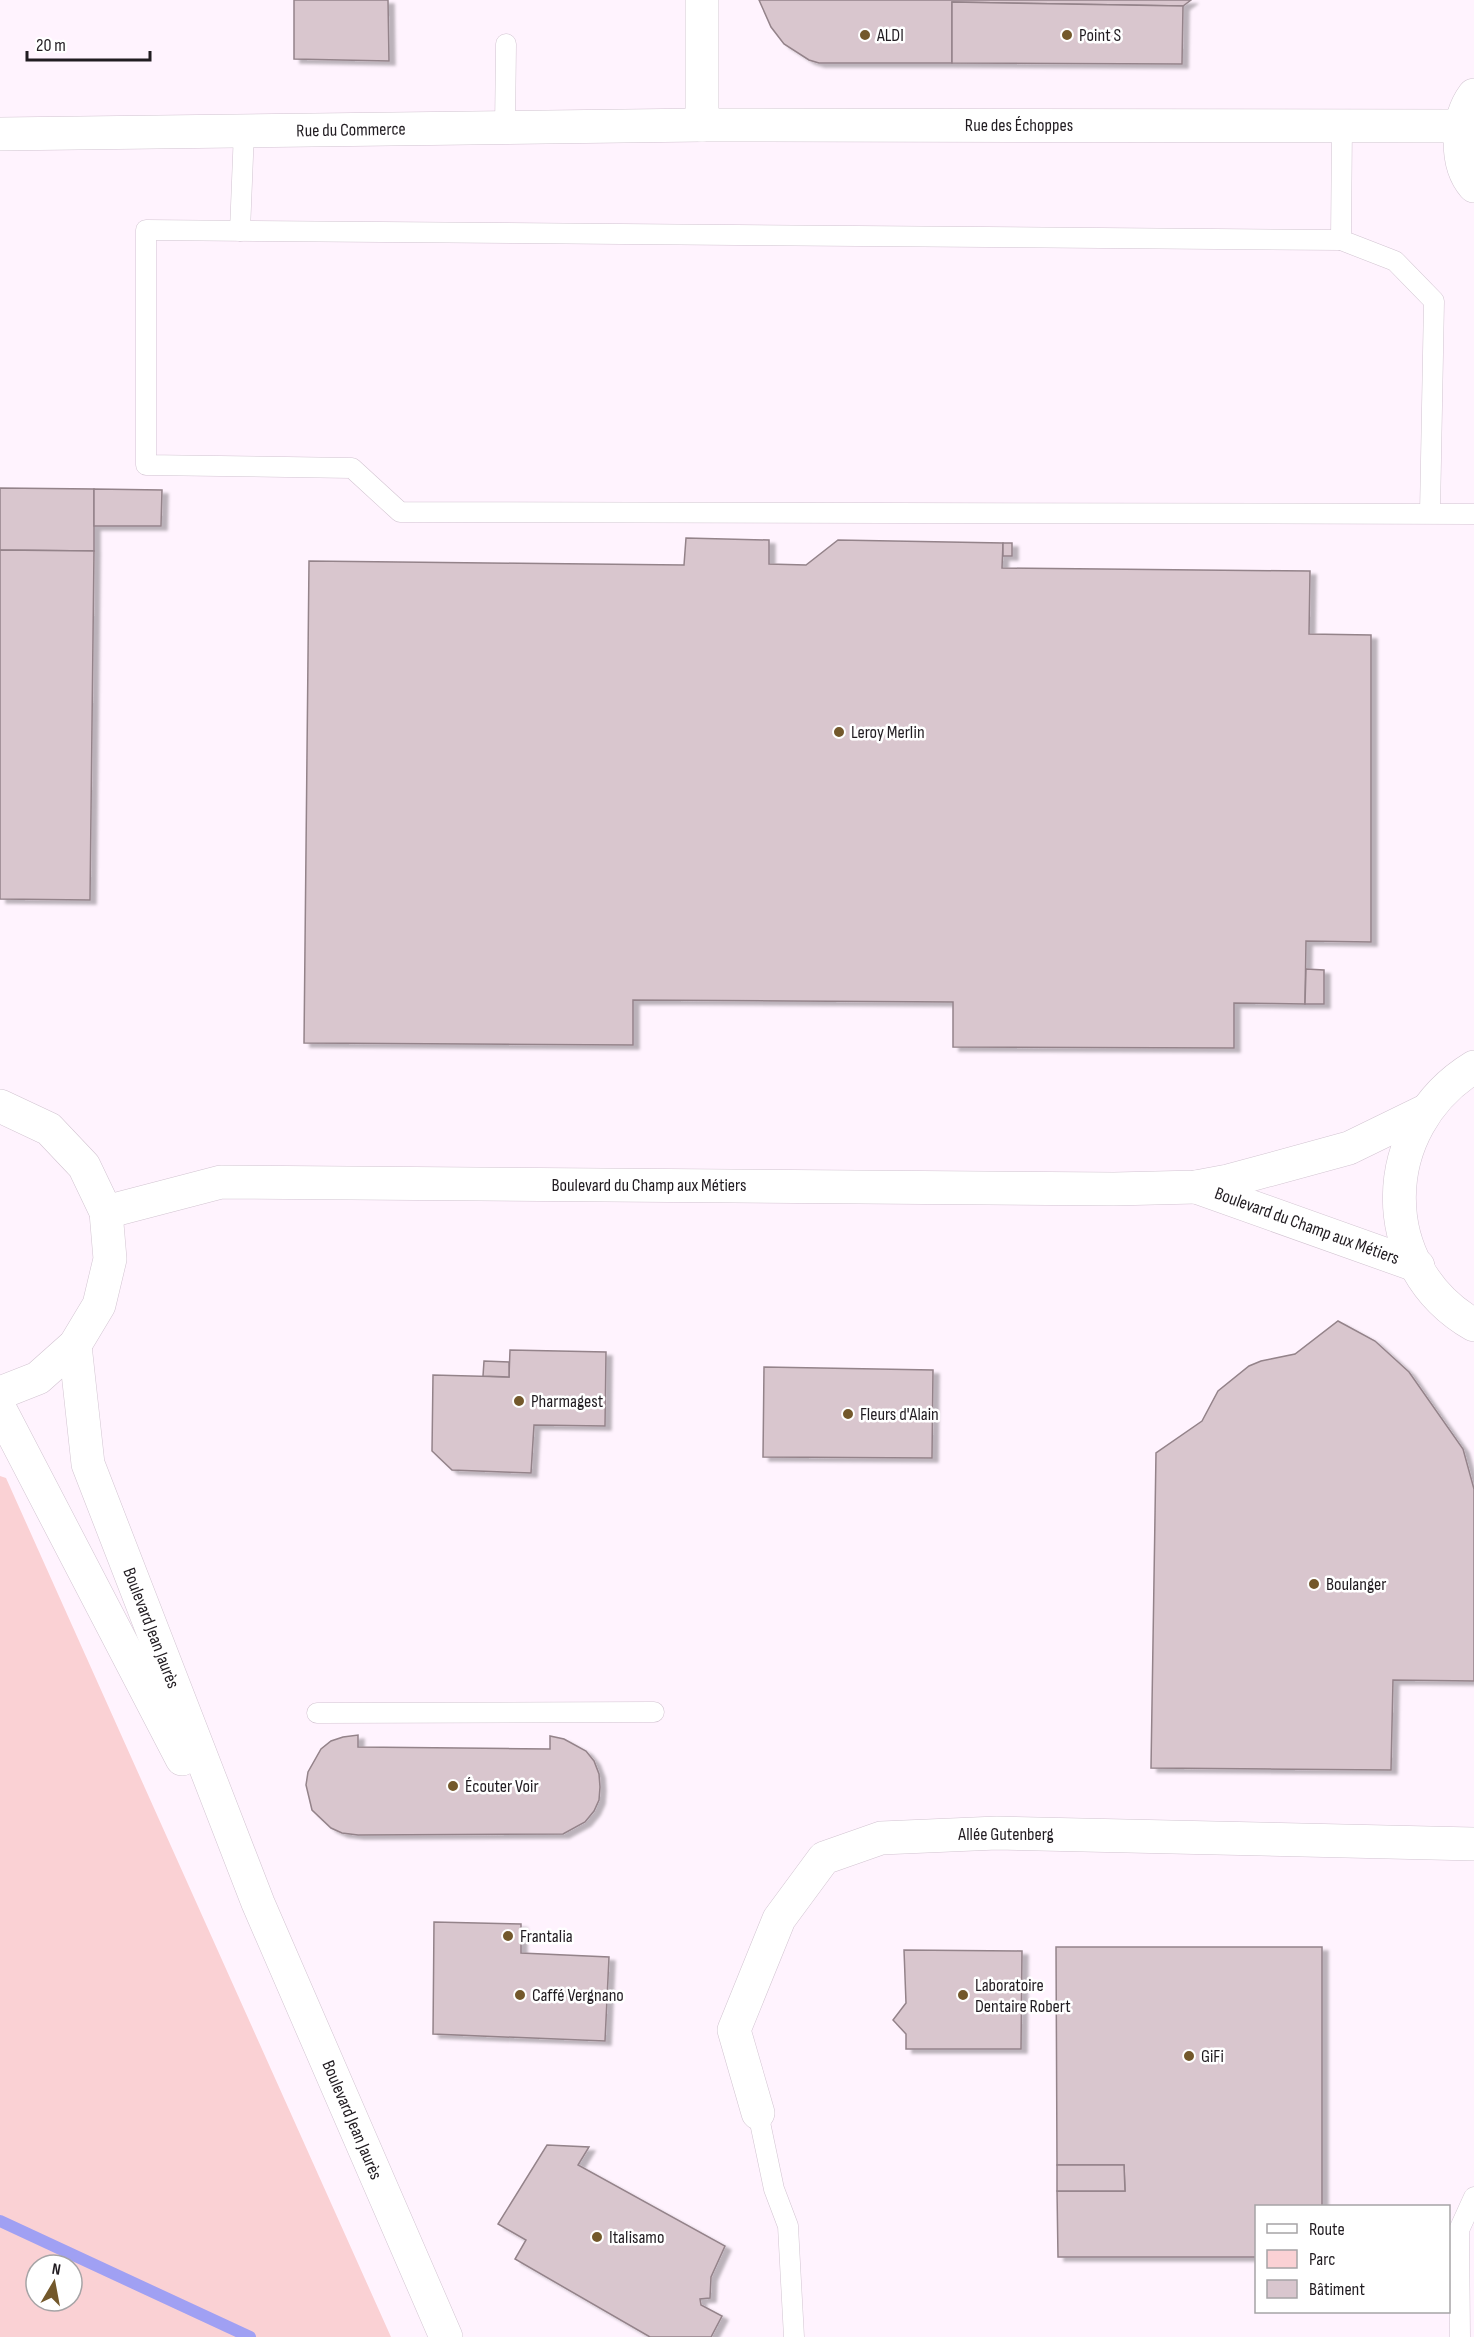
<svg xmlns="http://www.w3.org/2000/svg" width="1474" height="2337" font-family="'Sofia Sans Condensed',sans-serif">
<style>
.green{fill:#fad1d4;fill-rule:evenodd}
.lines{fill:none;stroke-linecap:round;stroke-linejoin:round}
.stream{stroke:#a0a0f3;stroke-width:12}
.building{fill:#d9c6ce;stroke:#94838a;stroke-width:1.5;filter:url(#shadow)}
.service-casing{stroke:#d2c4d1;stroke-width:21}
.minor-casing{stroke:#d2c4d1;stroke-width:34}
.tertiary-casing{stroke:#d2c4d1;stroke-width:34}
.service{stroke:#fff;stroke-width:20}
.minor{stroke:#fff;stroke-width:33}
.tertiary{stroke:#fff;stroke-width:33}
.poi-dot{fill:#73582b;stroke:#fff;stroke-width:2}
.labels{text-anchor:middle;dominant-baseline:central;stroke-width:5;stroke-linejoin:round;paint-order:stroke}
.poi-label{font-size:18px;fill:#211c21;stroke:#fff;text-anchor:start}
.street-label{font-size:18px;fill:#211c21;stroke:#fff}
</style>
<defs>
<filter id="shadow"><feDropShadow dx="6" dy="4" stdDeviation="1.5" flood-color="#0004"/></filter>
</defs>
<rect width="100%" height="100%" fill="#fff3fe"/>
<path class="green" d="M 0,1476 L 6,1478 L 391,2337 L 0,2337 ZM 36,2265 L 72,2265 L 72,2301 L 36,2301 Z"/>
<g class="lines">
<path class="stream" d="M 0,2221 L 250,2337"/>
</g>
<g class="building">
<path d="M 294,0 L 388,0 L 389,61 L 294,59 Z"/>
<path d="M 759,0 L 1191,0 L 1183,6 L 952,2 L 952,63 L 819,63 L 809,60 L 784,44 L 771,27 Z"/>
<path d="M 952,2 L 1183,6 L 1182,64 L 952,63 Z"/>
<path d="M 0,488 L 94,489 L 94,551 L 0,550 Z"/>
<path d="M 94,489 L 162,490 L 161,526 L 94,526 Z"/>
<path d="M 686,538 L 769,540 L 769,564 L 806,565 L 838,540 L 1003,543 L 1002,568 L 1310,571 L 1309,634 L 1371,635 L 1371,942 L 1306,941 L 1305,1004 L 1234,1003 L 1234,1048 L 953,1047 L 953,1002 L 633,1000 L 633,1045 L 304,1043 L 309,561 L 684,565 Z"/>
<rect x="1003" y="543" width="9" height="13"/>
<path d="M 0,550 L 94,551 L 90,900 L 0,899 Z"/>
<path d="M 1306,969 L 1324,970 L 1324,1004 L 1305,1004 Z"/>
<path d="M 1338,1321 L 1375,1341 L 1409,1372 L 1463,1449 L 1474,1489 L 1474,1681 L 1393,1680 L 1391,1770 L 1151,1768 L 1156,1453 L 1202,1421 L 1218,1391 L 1249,1366 L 1261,1361 L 1295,1354 Z"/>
<path d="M 510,1350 L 606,1352 L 605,1426 L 534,1425 L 531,1473 L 452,1470 L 432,1451 L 433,1375 L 509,1377 Z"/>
<path d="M 484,1361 L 509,1362 L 509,1377 L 483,1376 Z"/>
<path d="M 764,1367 L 933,1370 L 932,1458 L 763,1457 Z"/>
<path d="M 358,1735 L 358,1747 L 550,1749 L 550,1736 L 564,1739 L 586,1751 L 594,1761 L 599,1774 L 600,1787 L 599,1800 L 594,1811 L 585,1822 L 563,1834 L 358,1835 L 342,1833 L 331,1828 L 312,1810 L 306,1785 L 308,1772 L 321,1749 L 331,1741 L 343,1737 Z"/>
<path d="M 434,1922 L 521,1924 L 521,1953 L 609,1957 L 605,2041 L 433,2034 Z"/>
<path d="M 1056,1947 L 1322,1947 L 1322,2206 L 1256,2206 L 1256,2257 L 1058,2257 L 1057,2191 L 1125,2191 L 1124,2165 L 1057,2165 Z"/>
<path d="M 904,1950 L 1022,1951 L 1021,2049 L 906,2049 L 906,2034 L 893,2020 L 906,2003 Z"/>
<path d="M 547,2145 L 589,2147 L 578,2165 L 725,2246 L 711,2277 L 710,2298 L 700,2299 L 701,2305 L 722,2316 L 711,2337 L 650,2337 L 515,2259 L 526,2240 L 498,2224 Z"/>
<path d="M 1057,2165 L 1124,2165 L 1125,2191 L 1057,2191 Z"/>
</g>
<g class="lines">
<defs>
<g id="service">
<path d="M 1342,125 L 1341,240 L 1395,261 L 1434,301 L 1430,513"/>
<path d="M 505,128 L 506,44"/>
<path d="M 240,231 L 244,131"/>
<path d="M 1341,240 L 146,230 L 146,465 L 352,468 L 400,512 L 1474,514"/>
<path d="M 317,1713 L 654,1712"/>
<path d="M 758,2113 L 774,2189 L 788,2226 L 794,2337"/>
<path d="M 1460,2337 L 1459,2230 L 1474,2197"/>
</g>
<g id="minor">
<path d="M 702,0 L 702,125 L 1461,126"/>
<path d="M 1474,95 C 1456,119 1455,164 1474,186"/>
<path d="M 0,134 L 702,125"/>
<path d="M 1474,1067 C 1376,1127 1373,1267 1474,1325"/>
<path d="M 1196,1187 L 1418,1266"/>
<path d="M 106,1212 L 221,1182 L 1114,1189 L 1196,1187 L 1228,1181 L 1349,1148 L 1425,1111"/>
<path d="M 758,2113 L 734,2030 L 779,1919 L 824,1858 L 881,1838 L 997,1833 L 1474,1844"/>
</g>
<g id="tertiary">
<path d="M 0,1106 L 49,1129 L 84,1166 L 106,1212 L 110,1259 L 99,1305 L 75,1345 L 38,1378 L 0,1393"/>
<path d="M 75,1345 L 88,1464 L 258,1903 L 446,2337"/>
<path d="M 0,1409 L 182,1759"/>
</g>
</defs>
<use href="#service" class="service-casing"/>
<use href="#minor" class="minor-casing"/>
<use href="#tertiary" class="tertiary-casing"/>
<use href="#service" class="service"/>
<use href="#minor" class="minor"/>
<use href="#tertiary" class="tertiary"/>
</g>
<g class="poi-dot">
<circle cx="865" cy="35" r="6"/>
<circle cx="1067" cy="35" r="6"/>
<circle cx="839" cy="732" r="6"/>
<circle cx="519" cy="1401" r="6"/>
<circle cx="848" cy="1414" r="6"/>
<circle cx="1314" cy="1584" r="6"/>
<circle cx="453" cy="1786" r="6"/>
<circle cx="508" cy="1936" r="6"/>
<circle cx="520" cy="1995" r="6"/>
<circle cx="963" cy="1995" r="6"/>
<circle cx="1189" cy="2056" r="6"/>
<circle cx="597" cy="2237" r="6"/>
</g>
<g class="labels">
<g class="poi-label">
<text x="877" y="35">ALDI</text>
<text x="1079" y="35">Point S</text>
<text x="851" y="732">Leroy Merlin</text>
<text x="531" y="1401">Pharmagest</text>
<text x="860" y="1414">Fleurs d'Alain</text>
<text x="1326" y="1584">Boulanger</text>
<text x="465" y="1786">Écouter Voir</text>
<text x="520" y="1936">Frantalia</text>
<text x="975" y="1985">Laboratoire<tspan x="975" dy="21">Dentaire Robert</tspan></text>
<text x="532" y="1995">Caffé Vergnano</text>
<text x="1201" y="2056">GiFi</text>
<text x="609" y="2237">Italisamo</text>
</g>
<g class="street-label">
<text x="1019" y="125">Rue des Échoppes</text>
<text transform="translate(351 130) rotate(-1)">Rue du Commerce</text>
<text x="649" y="1185">Boulevard du Champ aux Métiers</text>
<text transform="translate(1307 1226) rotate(20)">Boulevard du Champ aux Métiers</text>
<text transform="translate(151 1628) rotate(69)">Boulevard Jean Jaurès</text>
<text x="1006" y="1834">Allée Gutenberg</text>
<text transform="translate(352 2120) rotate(67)">Boulevard Jean Jaurès</text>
</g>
</g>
<rect x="1255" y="2205" width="195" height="108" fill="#ffffff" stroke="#a6a4a6" stroke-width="1.5"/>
<rect x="1267" y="2224" width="30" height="9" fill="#ffffff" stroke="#a6a4a6" stroke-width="1.5"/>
<text x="1309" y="2235" font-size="18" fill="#211c21">Route</text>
<rect x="1267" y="2250" width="30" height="18" fill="#fad1d4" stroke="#a6a4a6" stroke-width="1.5"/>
<text x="1309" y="2265" font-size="18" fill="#211c21">Parc</text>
<rect x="1267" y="2280" width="30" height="18" fill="#d9c6ce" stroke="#a6a4a6" stroke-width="1.5"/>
<text x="1309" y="2295" font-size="18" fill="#211c21">Bâtiment</text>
<g transform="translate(54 2283) rotate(10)"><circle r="28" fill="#ffffff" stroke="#a6a4a6" stroke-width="1.5"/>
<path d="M0-4.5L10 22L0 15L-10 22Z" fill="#73582b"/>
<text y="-9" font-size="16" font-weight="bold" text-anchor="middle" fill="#211c21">N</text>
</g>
<path d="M27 51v9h123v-9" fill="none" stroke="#211c21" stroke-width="3"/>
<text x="36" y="51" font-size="18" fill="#211c21" stroke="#ffffff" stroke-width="4.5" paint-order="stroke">20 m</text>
</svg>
